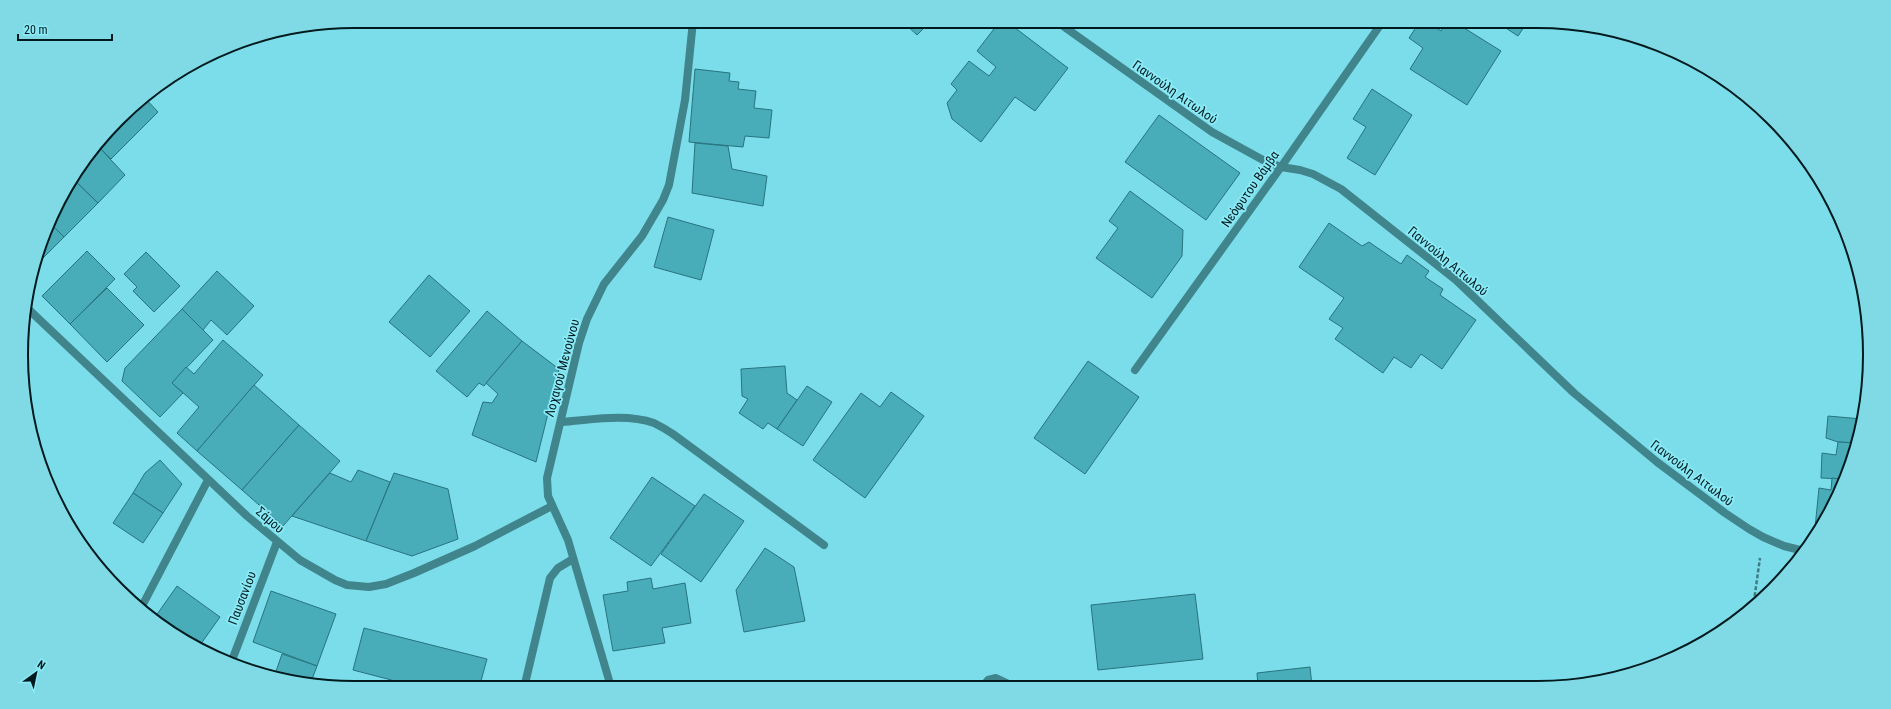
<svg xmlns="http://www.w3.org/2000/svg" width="1891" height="709" font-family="'Roboto Condensed',sans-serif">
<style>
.building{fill:#49acb9;stroke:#27747e}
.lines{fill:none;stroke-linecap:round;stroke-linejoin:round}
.path{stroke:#3f7c85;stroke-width:2.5;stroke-dasharray:4 2;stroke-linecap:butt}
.minor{stroke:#40848c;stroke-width:8}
.labels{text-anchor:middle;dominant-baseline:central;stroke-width:3.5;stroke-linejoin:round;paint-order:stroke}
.street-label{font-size:13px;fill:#001a1e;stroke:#8aebf7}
.rim{fill:none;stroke:#001a1e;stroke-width:2}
</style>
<rect width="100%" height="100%" fill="#7cddea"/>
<g class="building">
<path d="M 902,21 L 931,21 L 917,35 Z"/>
<path d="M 1000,21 L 1006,21 L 1068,68 L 1035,111 L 1015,97 L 981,142 L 952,119 L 947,103 L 957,90 L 951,84 L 969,61 L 989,76 L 996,67 L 977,51 Z"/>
<path d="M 1323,21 L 1335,21 L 1331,26 Z"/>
<path d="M 1420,21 L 1426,21 L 1441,31 L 1447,21 L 1453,21 L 1501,51 L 1467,105 L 1410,69 L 1423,48 L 1409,38 Z"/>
<path d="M 1495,21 L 1528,21 L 1518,36 Z"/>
<path d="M 695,69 L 730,73 L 729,81 L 739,82 L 738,89 L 756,91 L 754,108 L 772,110 L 769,138 L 745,136 L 743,147 L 689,142 Z"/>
<path d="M 1372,89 L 1412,115 L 1375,175 L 1347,158 L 1366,127 L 1353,119 Z"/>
<path d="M 144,97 L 158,112 L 111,159 L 99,147 L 135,104 Z"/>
<path d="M 1159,115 L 1240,173 L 1206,220 L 1125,162 Z"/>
<path d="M 695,143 L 728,146 L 732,169 L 767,176 L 763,206 L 692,193 Z"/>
<path d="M 99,147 L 125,175 L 98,203 L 73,179 Z"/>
<path d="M 73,179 L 98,203 L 64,237 L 50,223 L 66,188 Z"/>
<path d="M 1130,191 L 1183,230 L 1182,256 L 1152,298 L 1096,258 L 1118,228 L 1109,221 Z"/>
<path d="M 668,217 L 714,230 L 701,280 L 654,267 Z"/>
<path d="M 50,223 L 64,237 L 34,267 L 39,248 Z"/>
<path d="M 1329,223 L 1362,246 L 1369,242 L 1401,264 L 1407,255 L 1429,271 L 1425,277 L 1443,289 L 1440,295 L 1476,320 L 1442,369 L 1421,354 L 1411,368 L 1394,357 L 1383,373 L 1335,339 L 1343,328 L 1329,319 L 1344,298 L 1299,267 Z"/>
<path d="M 87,251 L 115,279 L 70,324 L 42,296 Z"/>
<path d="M 146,252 L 180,286 L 154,312 L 133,291 L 137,287 L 124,274 Z"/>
<path d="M 217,271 L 254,306 L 227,335 L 211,320 L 203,330 L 182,309 Z"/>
<path d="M 429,275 L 470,311 L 430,357 L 389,322 Z"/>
<path d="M 107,288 L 144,325 L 107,362 L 70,324 Z"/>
<path d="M 182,309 L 213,340 L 172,383 L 183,393 L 160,417 L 122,381 L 125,368 Z"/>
<path d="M 487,311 L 522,341 L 484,386 L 479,383 L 467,397 L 436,371 Z"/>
<path d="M 223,340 L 263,375 L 197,451 L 177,433 L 199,407 L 172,383 L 186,367 L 194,374 Z"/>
<path d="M 522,341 L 559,369 L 536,462 L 472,435 L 483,402 L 492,403 L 498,394 L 486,383 Z"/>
<path d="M 1088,361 L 1139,397 L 1085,474 L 1034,438 Z"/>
<path d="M 785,366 L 787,393 L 797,400 L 777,429 L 768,423 L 763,429 L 739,413 L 748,399 L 742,396 L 741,369 Z"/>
<path d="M 254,385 L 299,425 L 242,490 L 197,451 Z"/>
<path d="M 807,386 L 832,402 L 803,446 L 777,429 Z"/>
<path d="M 891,392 L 924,416 L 865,498 L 813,460 L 861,393 L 880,407 Z"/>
<path d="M 1828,416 L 1862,419 L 1858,443 L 1838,442 L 1826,438 Z"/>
<path d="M 299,425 L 340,461 L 283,526 L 242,490 Z"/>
<path d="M 1838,442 L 1858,443 L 1841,479 L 1821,478 L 1822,453 L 1836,455 Z"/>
<path d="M 160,460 L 182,484 L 163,513 L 133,493 L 145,473 Z"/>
<path d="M 358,470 L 390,482 L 366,541 L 292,516 L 330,473 L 351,482 Z"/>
<path d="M 394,473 L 448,489 L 458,539 L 412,556 L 366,541 Z"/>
<path d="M 652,477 L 695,506 L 651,566 L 610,538 Z"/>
<path d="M 1832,478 L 1841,479 L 1819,528 L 1815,528 L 1819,488 L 1831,490 Z"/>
<path d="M 133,493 L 163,513 L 143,543 L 113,523 Z"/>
<path d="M 704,494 L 744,521 L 701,582 L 661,554 Z"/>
<path d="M 765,548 L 794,567 L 805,621 L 744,632 L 736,590 Z"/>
<path d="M 651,578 L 653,589 L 685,583 L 691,623 L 662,628 L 665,643 L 613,651 L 603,595 L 628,591 L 627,582 Z"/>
<path d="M 177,586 L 220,617 L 198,648 L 153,620 Z"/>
<path d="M 271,591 L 336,614 L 317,666 L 253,642 Z"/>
<path d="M 1195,594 L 1203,659 L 1098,670 L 1091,605 Z"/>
<path d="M 364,628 L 487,659 L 479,688 L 422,688 L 353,670 Z"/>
<path d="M 282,654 L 317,666 L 311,682 L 274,677 Z"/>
<path d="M 1310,667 L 1312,686 L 1258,686 L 1257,673 Z"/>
</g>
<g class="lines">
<path class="path" d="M 1753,608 L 1760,558"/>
<g class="minor">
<path d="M 1056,21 L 1212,132 L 1263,160 L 1281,167 L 1300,170 L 1313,174 L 1341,189 L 1456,280 L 1574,393 L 1657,462 L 1725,513 L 1749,529 L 1763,537 L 1784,546 L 1804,551"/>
<path d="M 25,306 L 247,516 L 300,560 L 335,580 L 347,585 L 369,587 L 386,584 L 414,573 L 475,546 L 552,506"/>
<path d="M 1135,370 L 1281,167 L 1383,21"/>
<path d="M 561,422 C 591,420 625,413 654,423 C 660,426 667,430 673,434 L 824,545"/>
<path d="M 141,608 L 208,480"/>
<path d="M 231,663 L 277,542"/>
<path d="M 611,687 L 568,540 L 548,496 L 547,478 L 579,343 L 587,319 L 604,284 L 642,236 L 663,200 L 669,185 L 685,100 L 693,21"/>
<path d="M 982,687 L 988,680 L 996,678 L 1013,686"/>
<path d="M 524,688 L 550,578 L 558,568 L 573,559"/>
</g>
</g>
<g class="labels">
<g class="street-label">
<text transform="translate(1175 92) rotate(35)">Γιαννούλη Αιτωλού</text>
<text transform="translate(1250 189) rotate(-55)">Νεόφυτου Βάμβα</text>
<text transform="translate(1448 261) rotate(40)">Γιαννούλη Αιτωλού</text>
<text transform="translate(562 368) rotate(-75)">Λοχαγού Μενούνου</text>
<text transform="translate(1692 473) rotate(37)">Γιαννούλη Αιτωλού</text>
<text transform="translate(270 520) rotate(41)">Σάμου</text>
<text transform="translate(242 598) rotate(-69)">Παυσανίου</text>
</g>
</g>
<path d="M0 0H1891V709H0ZM354 28H1537A326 326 0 0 1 1863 354V355A326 326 0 0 1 1537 681H354A326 326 0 0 1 28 355V354A326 326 0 0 1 354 28Z" fill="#7fdae6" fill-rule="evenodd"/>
<path class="rim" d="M354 28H1537A326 326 0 0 1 1863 354V355A326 326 0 0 1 1537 681H354A326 326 0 0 1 28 355V354A326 326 0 0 1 354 28Z"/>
<g transform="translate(36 673) rotate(33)" stroke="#8aebf7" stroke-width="3" paint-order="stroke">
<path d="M0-3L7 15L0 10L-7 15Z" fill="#001a1e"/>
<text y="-6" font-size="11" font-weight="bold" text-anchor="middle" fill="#001a1e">N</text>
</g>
<path d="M18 34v6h94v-6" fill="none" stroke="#001a1e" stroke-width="2"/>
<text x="24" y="34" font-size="12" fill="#001a1e" stroke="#8aebf7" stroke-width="3" paint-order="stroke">20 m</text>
</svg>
